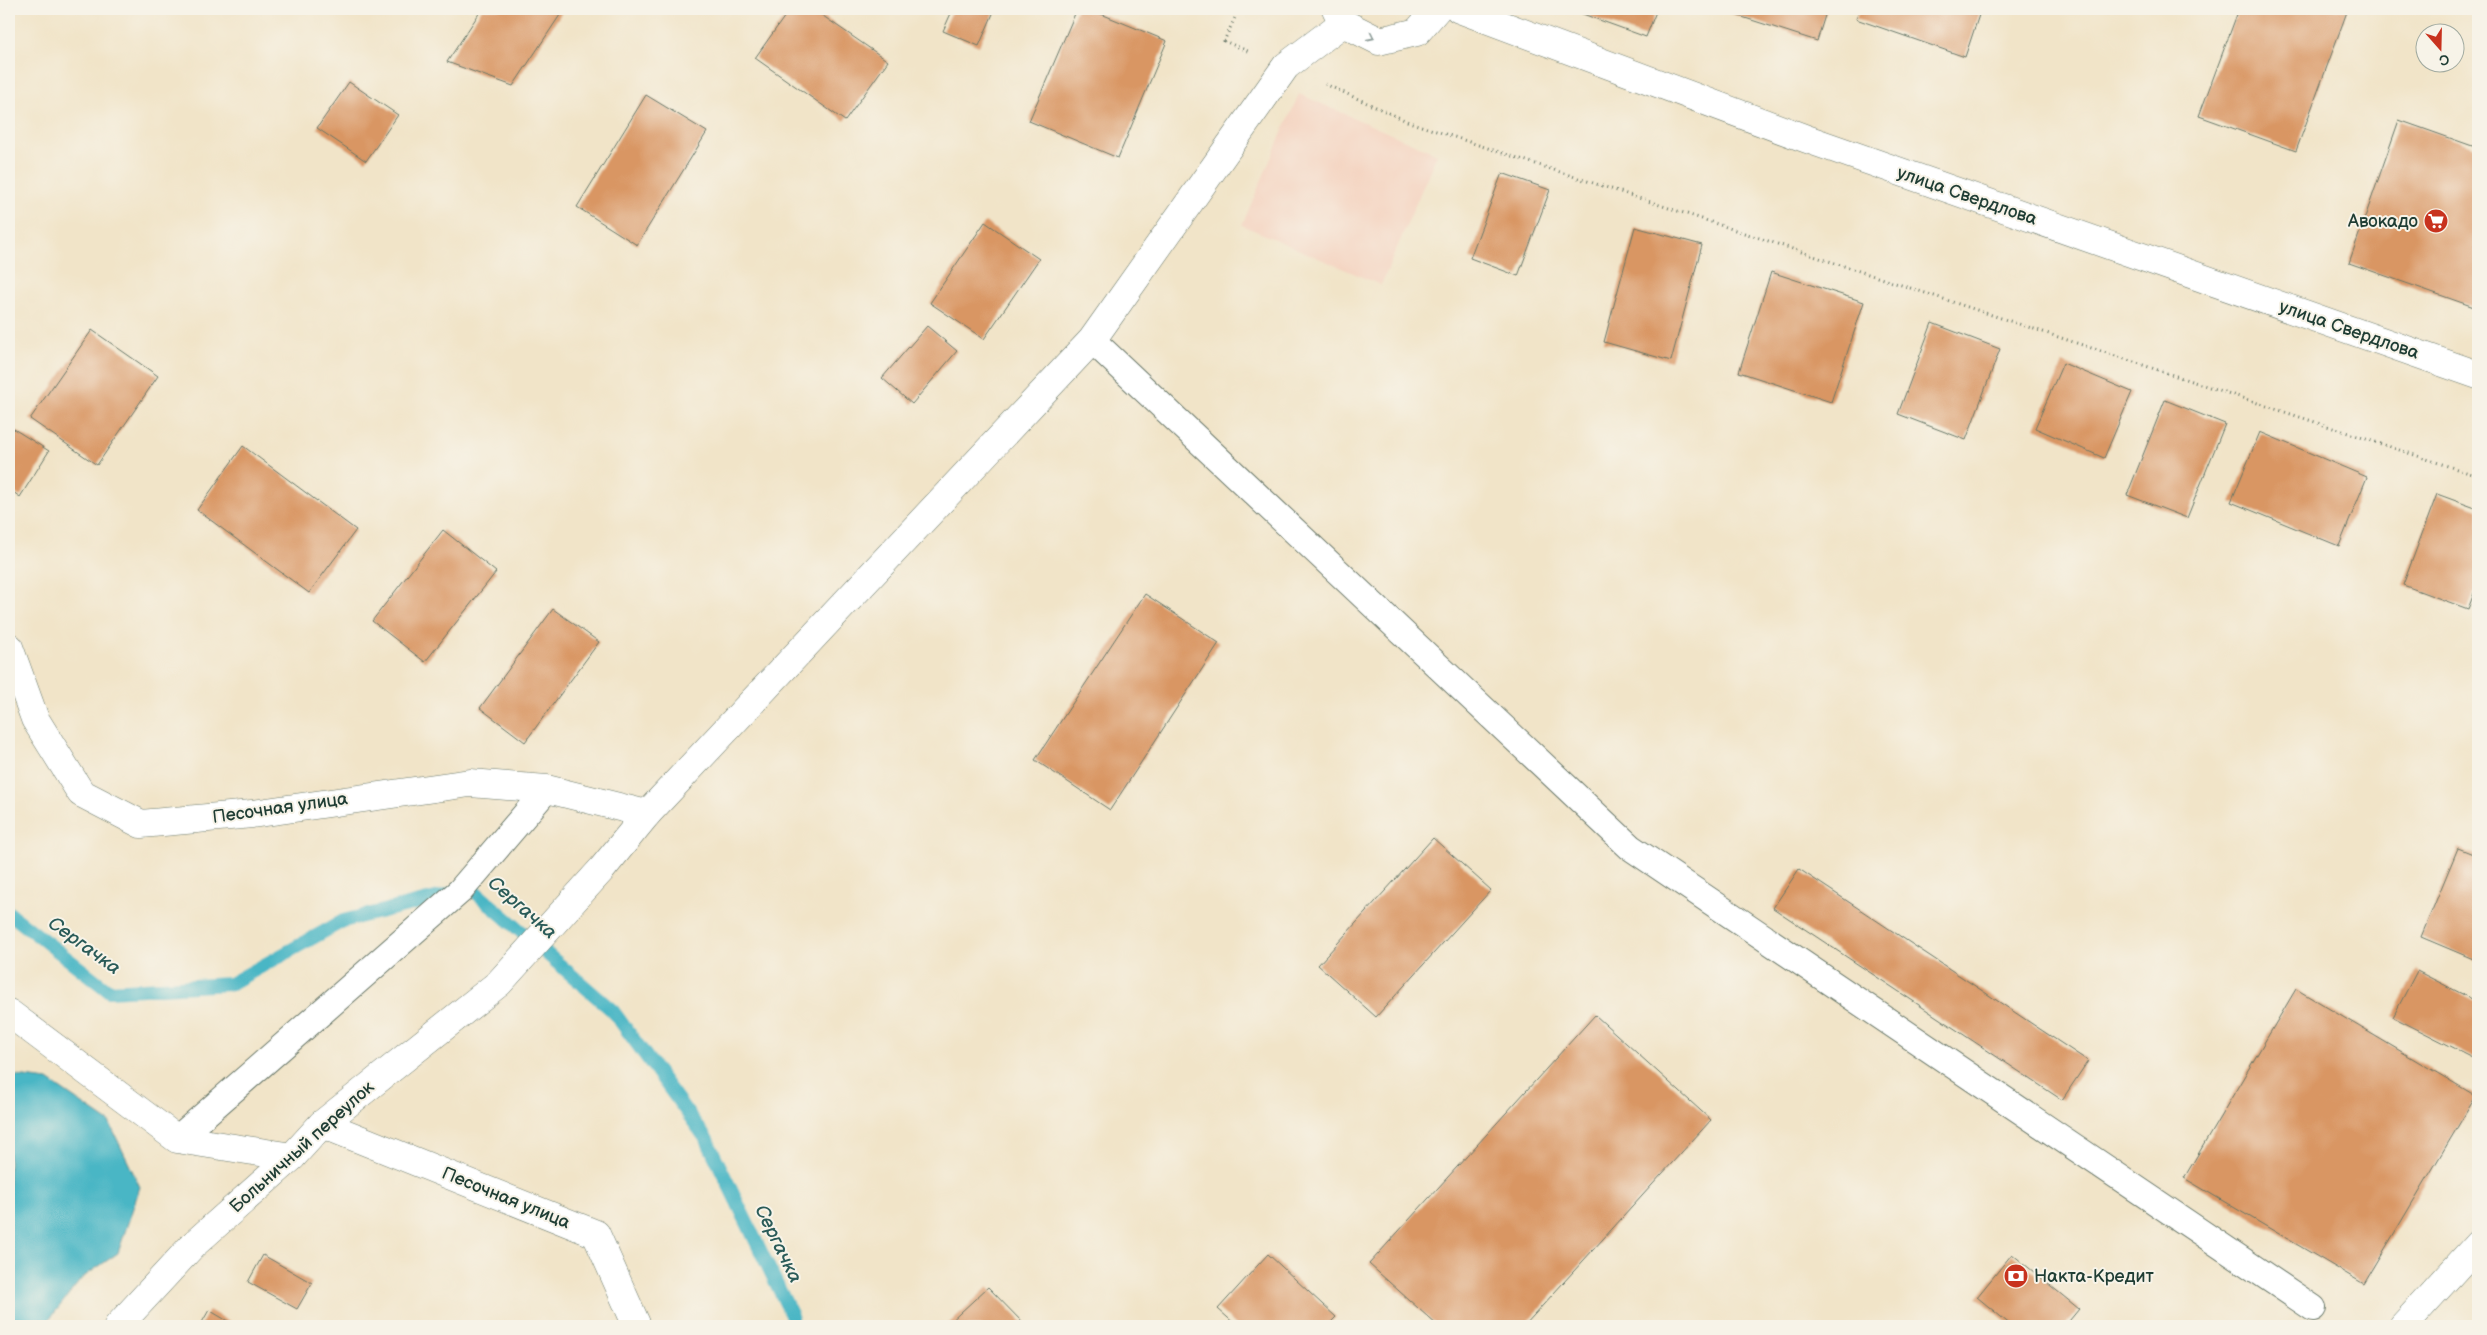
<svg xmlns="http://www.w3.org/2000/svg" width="2487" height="1335" font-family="'Balsamiq Sans',sans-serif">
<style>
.built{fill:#f4d3c0}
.water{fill:#49b6c5;stroke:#347a7c}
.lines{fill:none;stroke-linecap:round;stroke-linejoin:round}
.stream{stroke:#49b6c5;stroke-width:14}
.building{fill:#d99664}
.service-casing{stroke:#687768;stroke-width:28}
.minor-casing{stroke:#687768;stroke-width:29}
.tertiary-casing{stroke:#687768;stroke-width:29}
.path{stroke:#687768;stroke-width:3;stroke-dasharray:1 4;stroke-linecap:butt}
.service{stroke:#fff;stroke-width:26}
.minor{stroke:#fff;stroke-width:28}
.tertiary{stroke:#fff;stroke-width:28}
.oneway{stroke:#8f9e9a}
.labels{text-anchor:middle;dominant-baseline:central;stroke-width:4;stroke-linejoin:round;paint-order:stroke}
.street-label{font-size:18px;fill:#1f3d34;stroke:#f7f3e8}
.poi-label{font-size:18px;fill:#1f3d34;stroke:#f7f3e8;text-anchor:end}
.water-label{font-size:19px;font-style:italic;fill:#2a5b58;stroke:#f7f3e8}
</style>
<rect width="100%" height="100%" fill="#f7f3e8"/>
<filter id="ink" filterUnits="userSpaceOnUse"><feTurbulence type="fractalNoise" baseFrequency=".02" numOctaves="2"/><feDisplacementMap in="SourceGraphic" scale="10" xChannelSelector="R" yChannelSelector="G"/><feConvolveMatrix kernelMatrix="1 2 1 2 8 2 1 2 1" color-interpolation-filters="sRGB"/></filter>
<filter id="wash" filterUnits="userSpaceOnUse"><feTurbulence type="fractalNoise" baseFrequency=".0096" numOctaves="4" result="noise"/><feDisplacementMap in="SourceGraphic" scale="20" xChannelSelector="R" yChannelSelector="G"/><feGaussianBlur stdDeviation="1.12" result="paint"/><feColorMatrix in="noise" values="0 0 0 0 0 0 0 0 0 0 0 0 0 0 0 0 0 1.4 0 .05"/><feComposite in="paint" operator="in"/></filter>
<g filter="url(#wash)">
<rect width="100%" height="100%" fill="#f1e4c8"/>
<path class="built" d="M 1299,94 L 1437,154 L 1381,285 L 1242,225 Z"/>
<path class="water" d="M 9,1075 L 48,1080 L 109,1122 L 140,1187 L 118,1253 L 82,1278 L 44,1326 L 9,1326 Z"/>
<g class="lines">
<path class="stream" d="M 9,913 L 109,991 L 230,984 L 343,921 L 472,889 L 613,1011 L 707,1140 L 792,1316 L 791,1326"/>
</g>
<g id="blocks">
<g class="building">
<path d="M 482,9 L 564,9 L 513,86 L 447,62 Z"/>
<path d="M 790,9 L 813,9 L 888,61 L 845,121 L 755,58 Z"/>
<path d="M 953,9 L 995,9 L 979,46 L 943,31 Z"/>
<path d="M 1077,9 L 1089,9 L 1167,41 L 1118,158 L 1029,121 Z"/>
<path d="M 1569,9 L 1657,9 L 1646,37 Z"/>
<path d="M 1717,9 L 1827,9 L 1817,41 Z"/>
<path d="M 1859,9 L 1981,9 L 1965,57 L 1856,19 Z"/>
<path d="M 2239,9 L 2348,9 L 2296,151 L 2199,116 Z"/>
<path d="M 349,82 L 398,115 L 366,161 L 317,128 Z"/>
<path d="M 646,95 L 707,132 L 637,245 L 577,207 Z"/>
<path d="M 2399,120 L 2478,148 L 2478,296 L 2474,307 L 2349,263 Z"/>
<path d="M 1502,173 L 1550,190 L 1518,276 L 1470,258 Z"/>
<path d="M 985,222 L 1039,259 L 984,339 L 930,303 Z"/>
<path d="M 1635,227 L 1702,245 L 1671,361 L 1604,342 Z"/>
<path d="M 1771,272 L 1864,302 L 1831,402 L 1739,372 Z"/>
<path d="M 1932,323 L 2000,349 L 1966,440 L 1898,414 Z"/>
<path d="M 927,326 L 957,351 L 912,404 L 882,378 Z"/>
<path d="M 92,330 L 158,376 L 97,465 L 30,419 Z"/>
<path d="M 2063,363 L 2132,392 L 2104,458 L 2035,428 Z"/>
<path d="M 2165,400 L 2225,424 L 2187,518 L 2127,495 Z"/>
<path d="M 9,426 L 49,451 L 20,497 L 9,489 Z"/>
<path d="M 2260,432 L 2367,477 L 2339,546 L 2231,502 Z"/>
<path d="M 243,446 L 356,530 L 309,593 L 197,510 Z"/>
<path d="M 2437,494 L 2478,509 L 2478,583 L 2468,609 L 2403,585 Z"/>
<path d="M 443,530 L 496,572 L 425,662 L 372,621 Z"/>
<path d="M 1145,594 L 1219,643 L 1110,810 L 1035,760 Z"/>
<path d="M 553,609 L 599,642 L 525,742 L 480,708 Z"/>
<path d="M 1433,838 L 1491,890 L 1376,1017 L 1318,965 Z"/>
<path d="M 2458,848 L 2478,856 L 2478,961 L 2421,937 Z"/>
<path d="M 1799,869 L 2088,1061 L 2062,1100 L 1773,908 Z"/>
<path d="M 2417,971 L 2478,1002 L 2478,1060 L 2393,1017 Z"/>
<path d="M 2296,989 L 2476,1096 L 2364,1284 L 2184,1178 Z"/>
<path d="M 1595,1015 L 1711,1120 L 1524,1326 L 1438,1326 L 1369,1264 Z"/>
<path d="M 1268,1254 L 1336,1317 L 1327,1326 L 1237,1326 L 1218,1309 Z"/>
<path d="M 2012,1254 L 2079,1309 L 2065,1326 L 2012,1326 L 1977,1297 Z"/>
<path d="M 263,1255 L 312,1283 L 297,1309 L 248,1282 Z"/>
<path d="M 988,1287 L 1026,1326 L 946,1326 Z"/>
<path d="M 209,1310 L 236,1326 L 200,1326 Z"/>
</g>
</g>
</g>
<g filter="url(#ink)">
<use href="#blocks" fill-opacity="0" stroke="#687768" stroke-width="1"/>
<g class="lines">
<defs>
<g id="service">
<path d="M 1092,340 L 1630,847 L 2313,1308"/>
<path d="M 177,1139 L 460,891 L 547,789"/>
</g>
<g id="minor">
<path d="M 9,647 L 35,719 L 81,793 L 141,824 L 252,814 L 470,783 L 547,789 L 647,814"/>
<path d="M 9,1013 L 177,1139 L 292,1157"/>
<path d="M 322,1124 L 596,1234 L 637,1326"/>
<path d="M 118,1326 L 193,1245 L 292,1157 L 322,1124 L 499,983 L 602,869 L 647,814 L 1092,340 L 1286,66 L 1343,23"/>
<path d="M 2403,1326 L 2478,1244"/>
</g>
<g id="tertiary">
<path d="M 1336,9 L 1343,23 L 1379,41 L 1417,32 L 1437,9"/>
<path d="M 1459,9 L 1807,139 L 2478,375"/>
</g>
</defs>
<use href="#service" class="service-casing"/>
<use href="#minor" class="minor-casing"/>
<use href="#tertiary" class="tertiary-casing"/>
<g class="path">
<path d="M 1239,9 L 1224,41 L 1250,52"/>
<path d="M 1325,84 L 1409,122 L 2478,476"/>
</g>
<use href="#service" class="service"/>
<use href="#minor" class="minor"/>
<use href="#tertiary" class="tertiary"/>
</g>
<defs><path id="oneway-chevron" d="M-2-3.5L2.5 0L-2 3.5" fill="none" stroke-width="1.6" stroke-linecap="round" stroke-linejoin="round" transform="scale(1.25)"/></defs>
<use class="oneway" href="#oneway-chevron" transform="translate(1371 37) rotate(26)"/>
</g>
<defs>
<symbol id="supermarket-disc" viewBox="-11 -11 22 22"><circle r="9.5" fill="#c8321e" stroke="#f7f3e8"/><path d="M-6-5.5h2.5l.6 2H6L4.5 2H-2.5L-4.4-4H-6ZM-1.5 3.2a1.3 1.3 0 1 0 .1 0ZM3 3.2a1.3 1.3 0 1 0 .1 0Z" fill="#fff"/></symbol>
<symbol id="bank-disc" viewBox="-11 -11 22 22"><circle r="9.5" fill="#c8321e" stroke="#f7f3e8"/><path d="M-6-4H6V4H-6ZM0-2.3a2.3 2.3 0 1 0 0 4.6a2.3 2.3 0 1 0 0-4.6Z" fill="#fff"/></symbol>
</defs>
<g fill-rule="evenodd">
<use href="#supermarket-disc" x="2422" y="207" width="28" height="28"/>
<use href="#bank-disc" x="2002" y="1262" width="28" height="28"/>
</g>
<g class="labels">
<g class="street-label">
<text transform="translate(1967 196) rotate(19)">улица Свердлова</text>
<text transform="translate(2349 330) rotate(19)">улица Свердлова</text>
<text transform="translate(280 808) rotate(-8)">Песочная улица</text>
<text transform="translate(302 1147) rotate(-42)">Больничный переулок</text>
<text transform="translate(506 1198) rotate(22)">Песочная улица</text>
</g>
<g class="poi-label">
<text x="2418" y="221">Авокадо</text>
<text x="2034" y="1276" text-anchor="start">Накта-Кредит</text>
</g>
<g class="water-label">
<text transform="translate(522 908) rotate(41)">Сергачка</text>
<text transform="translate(84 946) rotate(36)">Сергачка</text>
<text transform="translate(778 1244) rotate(64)">Сергачка</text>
</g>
</g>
<rect width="2487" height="1335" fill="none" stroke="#f7f3e8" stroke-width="30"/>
<g transform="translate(2440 48) rotate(160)"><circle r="24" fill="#f7f3e8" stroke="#a1aaa0"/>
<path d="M0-4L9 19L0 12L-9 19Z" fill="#c8321e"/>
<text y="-8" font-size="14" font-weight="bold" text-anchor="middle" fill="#1f3d34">С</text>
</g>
</svg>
